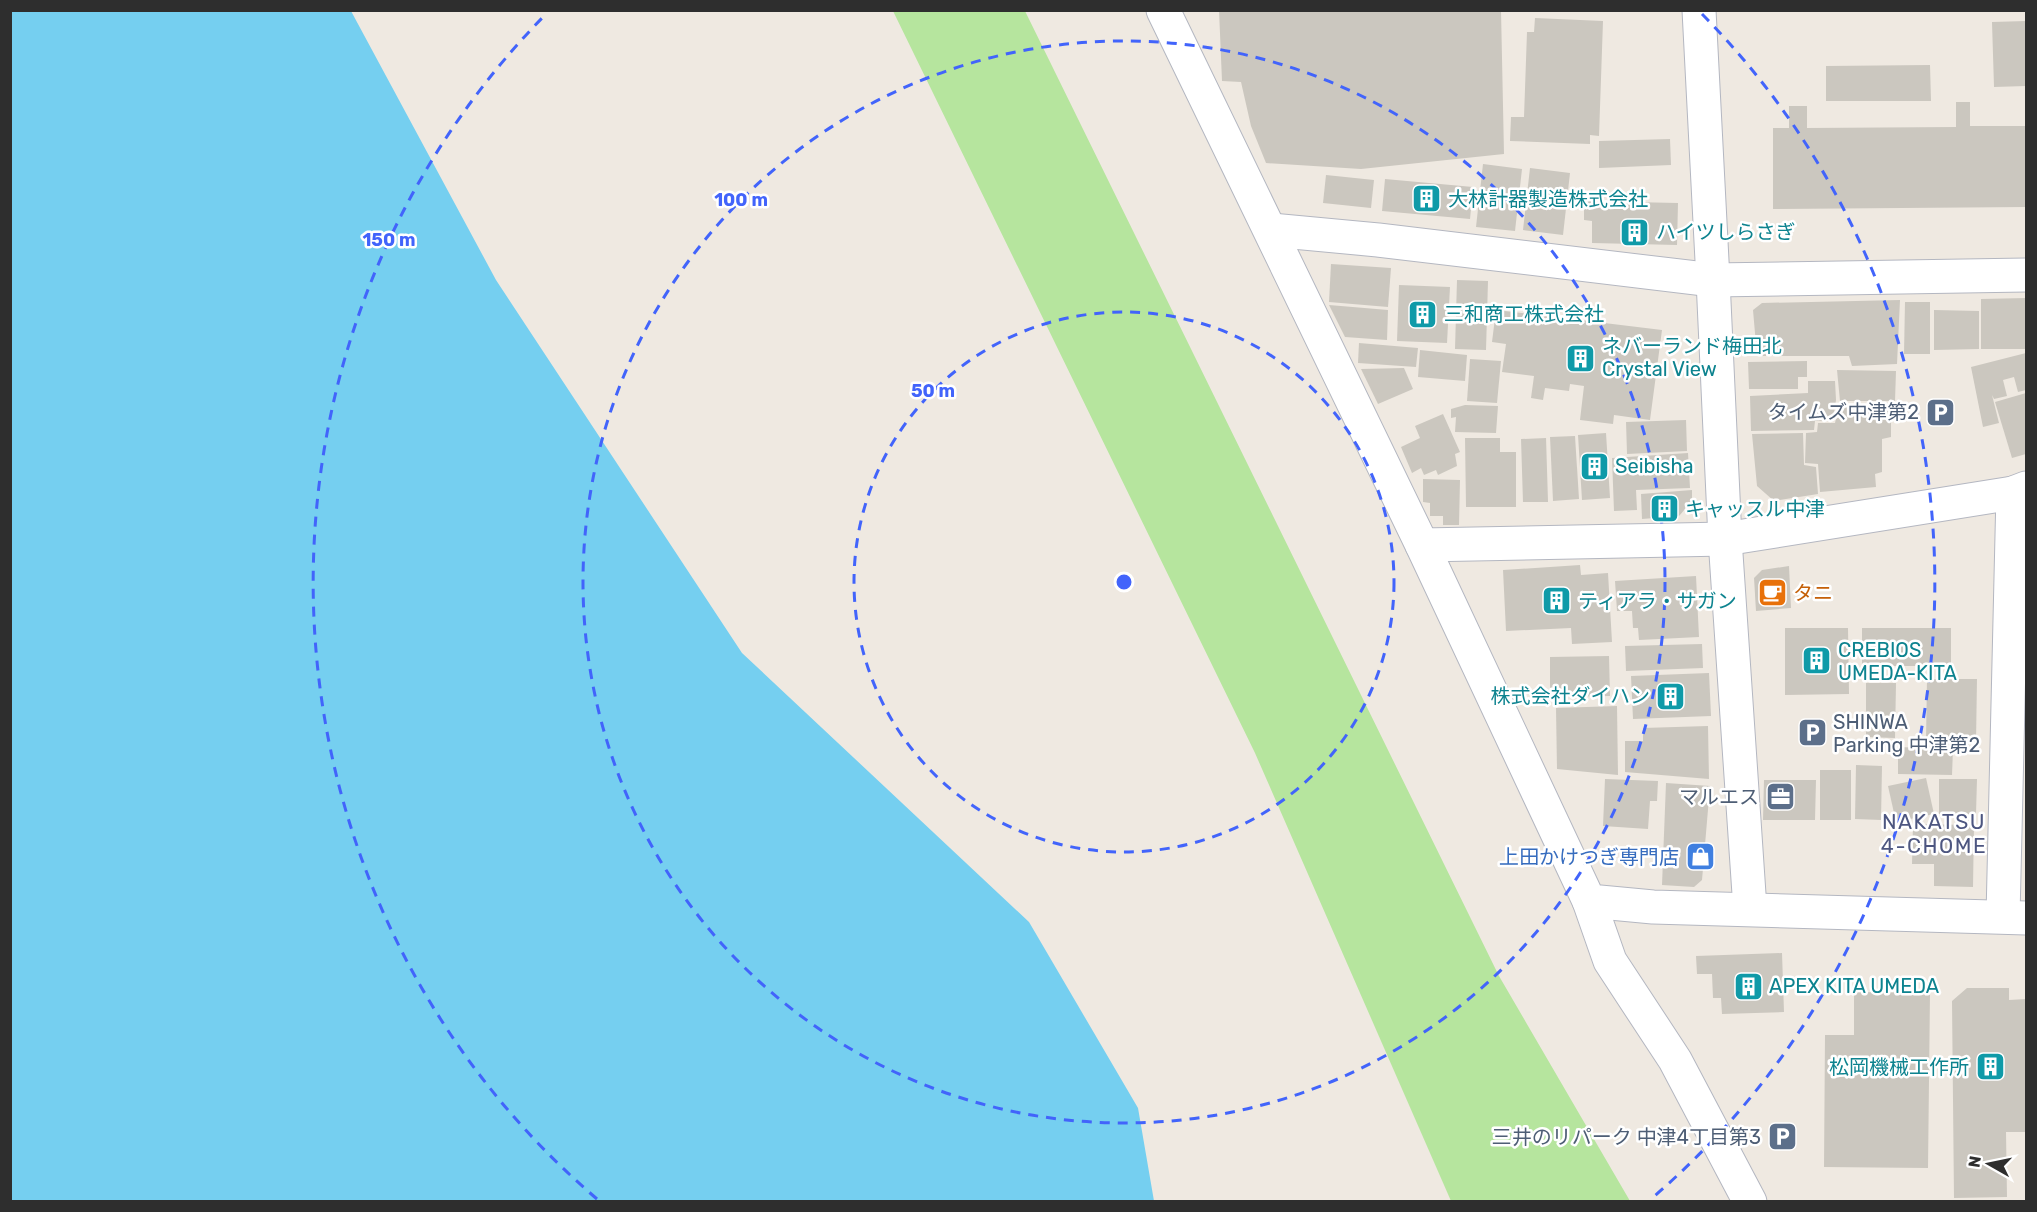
<svg xmlns="http://www.w3.org/2000/svg" width="2037" height="1212" font-family="Rubik,'Noto Sans JP',sans-serif">
<style>
.green{fill:#b6e59e}
.water{fill:#75cff0}
.building{fill:#cbc7bf}
.lines{fill:none;stroke-linecap:round;stroke-linejoin:round}
.street-casing{stroke:#b4b7c1;stroke-width:35}
.secondary-casing{stroke:#b4b7c1;stroke-width:35}
.street{stroke:#fff;stroke-width:33}
.secondary{stroke:#fff;stroke-width:33}
.ring{fill:none;stroke:#4264fb;stroke-width:3;stroke-dasharray:10 8}
.labels{text-anchor:middle;dominant-baseline:central;stroke-width:5;stroke-linejoin:round;paint-order:stroke}
.culture-label{font-size:20px;fill:#0d838f;stroke:#fff;text-anchor:start}
.service-label{font-size:20px;fill:#4e5e75;stroke:#fff;text-anchor:end}
.food-label{font-size:20px;fill:#c56008;stroke:#fff;text-anchor:start}
.shop-label{font-size:20px;fill:#366cbe;stroke:#fff;text-anchor:end}
.neighbourhood-label{font-size:21px;letter-spacing:1.5px;fill:#4d5680;stroke:#fff}
.centre{fill:#4264fb;stroke:#fff;stroke-width:3}
.ring-label{font-size:18px;text-anchor:middle;font-weight:bold;fill:#4264fb;stroke:#fff;stroke-width:5;stroke-linejoin:round;paint-order:stroke}
</style>
<rect width="100%" height="100%" fill="#efe9e1"/>
<path class="green" d="M 893,11 L 1025,11 L 1499,976 L 1630,1201 L 1451,1201 L 1255,753 Z"/>
<path class="water" d="M 10,11 L 351,11 L 496,280 L 742,653 L 1029,922 L 1138,1108 L 1154,1201 L 11,1201 Z"/>
<g class="building">
<path d="M 1219,10 L 1501,10 L 1504,154 L 1361,169 L 1266,163 L 1251,126 L 1241,82 L 1222,81 Z"/>
<path d="M 1535,18 L 1603,21 L 1599,136 L 1590,135 L 1590,144 L 1510,141 L 1511,117 L 1524,117 L 1527,32 L 1534,32 Z"/>
<path d="M 2026,21 L 2026,86 L 1994,87 L 1992,22 Z"/>
<path d="M 1930,65 L 1931,101 L 1826,101 L 1826,66 Z"/>
<path d="M 1956,102 L 1970,102 L 1970,126 L 2026,126 L 2026,207 L 1773,209 L 1773,128 L 1789,128 L 1789,106 L 1807,106 L 1807,128 L 1956,127 Z"/>
<path d="M 1670,139 L 1671,165 L 1599,168 L 1599,141 Z"/>
<path d="M 1483,164 L 1522,169 L 1515,231 L 1476,227 Z"/>
<path d="M 1530,168 L 1570,173 L 1563,235 L 1523,230 Z"/>
<path d="M 1326,175 L 1374,180 L 1371,208 L 1323,203 Z"/>
<path d="M 1385,179 L 1473,187 L 1470,219 L 1382,211 Z"/>
<path d="M 1584,201 L 1678,203 L 1677,245 L 1592,243 L 1592,221 L 1584,220 Z"/>
<path d="M 1331,264 L 1391,268 L 1388,307 L 1329,302 Z"/>
<path d="M 1457,280 L 1488,281 L 1486,350 L 1455,349 Z"/>
<path d="M 1399,285 L 1450,287 L 1447,343 L 1397,341 Z"/>
<path d="M 2026,298 L 2026,349 L 1981,349 L 1981,299 Z"/>
<path d="M 1900,300 L 1897,364 L 1852,366 L 1849,356 L 1757,356 L 1753,310 L 1762,303 Z"/>
<path d="M 1905,302 L 1930,302 L 1930,354 L 1904,354 Z"/>
<path d="M 1329,305 L 1388,310 L 1387,340 L 1345,337 Z"/>
<path d="M 1496,310 L 1662,330 L 1650,420 L 1614,415 L 1613,424 L 1580,420 L 1584,386 L 1570,384 L 1569,391 L 1545,388 L 1543,400 L 1531,398 L 1534,376 L 1502,372 L 1506,344 L 1492,342 Z"/>
<path d="M 1934,310 L 1979,311 L 1979,349 L 1934,350 Z"/>
<path d="M 1359,343 L 1418,348 L 1416,367 L 1358,363 Z"/>
<path d="M 1420,350 L 1467,355 L 1465,381 L 1418,377 Z"/>
<path d="M 2026,353 L 2026,390 L 2018,392 L 2014,377 L 2003,380 L 2007,396 L 1994,399 L 1992,395 L 1999,423 L 1983,427 L 1971,367 Z"/>
<path d="M 1470,359 L 1501,361 L 1497,403 L 1467,401 Z"/>
<path d="M 1807,361 L 1807,377 L 1798,377 L 1798,389 L 1749,389 L 1748,362 Z"/>
<path d="M 1404,368 L 1413,389 L 1378,404 L 1361,369 Z"/>
<path d="M 1837,370 L 1896,371 L 1895,401 L 1840,401 Z"/>
<path d="M 1808,381 L 1835,381 L 1836,400 L 1833,420 L 1815,421 L 1814,430 L 1751,431 L 1750,396 L 1808,393 Z"/>
<path d="M 2026,393 L 2026,454 L 2012,458 L 1995,402 Z"/>
<path d="M 1465,405 L 1498,406 L 1496,433 L 1455,432 L 1456,417 L 1451,418 L 1451,409 Z"/>
<path d="M 1839,405 L 1891,405 L 1891,437 L 1882,439 L 1882,472 L 1875,474 L 1876,487 L 1820,492 L 1818,464 L 1805,463 L 1806,433 L 1817,432 L 1818,423 L 1835,423 Z"/>
<path d="M 1443,414 L 1460,452 L 1455,454 L 1457,466 L 1438,475 L 1436,470 L 1424,475 L 1421,468 L 1412,473 L 1401,447 L 1420,438 L 1415,426 Z"/>
<path d="M 1686,420 L 1687,451 L 1627,454 L 1626,422 Z"/>
<path d="M 1606,433 L 1610,498 L 1582,500 L 1578,435 Z"/>
<path d="M 1803,433 L 1804,465 L 1816,467 L 1818,494 L 1774,501 L 1757,486 L 1752,434 Z"/>
<path d="M 1575,436 L 1579,499 L 1553,501 L 1550,437 Z"/>
<path d="M 1465,438 L 1500,438 L 1500,452 L 1516,452 L 1516,507 L 1466,507 Z"/>
<path d="M 1546,438 L 1548,502 L 1523,502 L 1521,439 Z"/>
<path d="M 1688,453 L 1690,488 L 1636,490 L 1637,510 L 1614,511 L 1612,458 Z"/>
<path d="M 1423,479 L 1460,480 L 1459,525 L 1443,525 L 1443,516 L 1430,516 L 1430,503 L 1423,502 Z"/>
<path d="M 1692,490 L 1692,501 L 1679,516 L 1642,519 L 1641,494 Z"/>
<path d="M 1580,565 L 1581,575 L 1608,573 L 1612,642 L 1572,644 L 1571,628 L 1506,631 L 1503,570 Z"/>
<path d="M 1789,566 L 1791,608 L 1756,611 L 1754,578 L 1762,570 Z"/>
<path d="M 1696,576 L 1699,637 L 1639,640 L 1638,628 L 1633,628 L 1632,611 L 1617,611 L 1615,581 Z"/>
<path d="M 1785,628 L 1848,628 L 1849,694 L 1785,695 Z"/>
<rect x="1862" y="628" width="89" height="38"/>
<path d="M 1702,644 L 1703,668 L 1626,671 L 1625,646 Z"/>
<path d="M 1609,656 L 1610,696 L 1550,697 L 1550,657 Z"/>
<path d="M 1709,673 L 1711,716 L 1633,719 L 1631,676 Z"/>
<path d="M 1927,679 L 1977,679 L 1976,742 L 1926,741 Z"/>
<path d="M 1866,683 L 1896,683 L 1895,738 L 1866,737 Z"/>
<path d="M 1617,706 L 1618,775 L 1557,769 L 1556,708 Z"/>
<path d="M 1708,726 L 1709,779 L 1625,772 L 1625,741 L 1643,741 L 1643,728 Z"/>
<path d="M 1898,747 L 1953,749 L 1952,775 L 1898,774 Z"/>
<path d="M 1856,765 L 1882,766 L 1881,820 L 1855,819 Z"/>
<rect x="1820" y="770" width="31" height="50"/>
<path d="M 1926,778 L 1934,814 L 1896,822 L 1888,786 Z"/>
<path d="M 1605,779 L 1658,781 L 1657,801 L 1650,801 L 1648,829 L 1603,826 Z"/>
<path d="M 1939,779 L 1977,779 L 1976,814 L 1939,814 Z"/>
<path d="M 1764,780 L 1816,780 L 1815,820 L 1763,820 Z"/>
<path d="M 1666,783 L 1710,786 L 1702,880 L 1694,887 L 1662,885 Z"/>
<path d="M 1913,824 L 1974,825 L 1973,887 L 1934,886 L 1934,864 L 1912,864 Z"/>
<path d="M 1782,953 L 1784,1012 L 1722,1014 L 1721,998 L 1713,998 L 1712,974 L 1697,974 L 1696,956 Z"/>
<path d="M 1967,988 L 2009,988 L 2009,1000 L 2026,999 L 2026,1132 L 2006,1132 L 2007,1197 L 1954,1198 L 1952,1001 Z"/>
<path d="M 1854,992 L 1930,993 L 1928,1168 L 1824,1167 L 1825,1035 L 1854,1035 Z"/>
</g>
<g class="lines">
<defs>
<g id="street">
<path d="M 1699,10 L 1713,280"/>
<path d="M 1589,901 L 1610,961 L 1675,1060 L 1750,1202"/>
</g>
<g id="secondary">
<path d="M 1163,10 L 1422,545 L 1589,901 L 1653,907 L 2026,918"/>
<path d="M 1271,230 L 1378,240 L 1713,280 L 2026,275"/>
<path d="M 1713,280 L 1725,539 L 1750,909"/>
<path d="M 1422,545 L 1725,539 L 2013,493 L 2026,488"/>
<path d="M 2003,916 L 2013,493"/>
</g>
</defs>
<use href="#street" class="street-casing"/>
<use href="#secondary" class="secondary-casing"/>
<use href="#street" class="street"/>
<use href="#secondary" class="secondary"/>
</g>
<g class="ring">
<circle cx="1124" cy="582" r="270"/>
<circle cx="1124" cy="582" r="541"/>
<path d="M597 1199A811 811 0 0 1 546 14M1702 14A811 811 0 0 1 1651 1199"/>
</g>
<defs>
<symbol id="building-square" viewBox="-11 -11 22 22"><rect x="-9" y="-9" width="18" height="18" rx="4" fill="#0f9aa8" stroke="#fff"/><path d="M-4-6H4V6H1V3H-1V6H-4ZM-2.5-4.3h1.7v1.8h-1.7ZM.8-4.3h1.7v1.8H.8ZM-2.5-1h1.7V.8h-1.7ZM.8-1h1.7V.8H.8Z" fill="#fff"/></symbol>
<symbol id="parking-square" viewBox="-11 -11 22 22"><rect x="-9" y="-9" width="18" height="18" rx="4" fill="#5c6f8a" stroke="#fff"/><path d="M-3.5-5.5H1a3.5 3.5 0 0 1 0 7H-1V5.5H-3.5ZM-1-3.4V-.6H.8a1.4 1.4 0 0 0 0-2.8Z" fill="#fff"/></symbol>
<symbol id="cafe-square" viewBox="-11 -11 22 22"><rect x="-9" y="-9" width="18" height="18" rx="4" fill="#e8710a" stroke="#fff"/><path d="M-5.5-4.5H6V0H3Q3 3.5 0 3.5H-2.5Q-5.5 3.5-5.5 0ZM3-3.2v2h1.7v-2ZM-6 4.5H4V6H-6Z" fill="#fff"/></symbol>
<symbol id="office-square" viewBox="-11 -11 22 22"><rect x="-9" y="-9" width="18" height="18" rx="4" fill="#5c6f8a" stroke="#fff"/><path d="M-6-3h4V-5.5h4V-3h4V5H-6ZM-1-4.5V-3h2v-1.5ZM-6 0V1H6V0Z" fill="#fff"/></symbol>
<symbol id="shop-square" viewBox="-11 -11 22 22"><rect x="-9" y="-9" width="18" height="18" rx="4" fill="#3f7fe0" stroke="#fff"/><path d="M-5-2.5h2.3a2.7 3.5 0 0 1 5.4 0H5L5.5 6h-11ZM-1.5-2.5h3a1.5 2.3 0 0 0-3 0Z" fill="#fff"/></symbol>
</defs>
<g fill-rule="evenodd">
<use href="#building-square" x="1410" y="182" width="33" height="33"/>
<use href="#building-square" x="1618" y="216" width="33" height="33"/>
<use href="#building-square" x="1406" y="298" width="33" height="33"/>
<use href="#building-square" x="1564" y="342" width="33" height="33"/>
<use href="#parking-square" x="1924" y="396" width="33" height="33"/>
<use href="#building-square" x="1578" y="450" width="33" height="33"/>
<use href="#building-square" x="1648" y="492" width="33" height="33"/>
<use href="#cafe-square" x="1756" y="576" width="33" height="33"/>
<use href="#building-square" x="1540" y="584" width="33" height="33"/>
<use href="#building-square" x="1800" y="644" width="33" height="33"/>
<use href="#building-square" x="1654" y="680" width="33" height="33"/>
<use href="#parking-square" x="1796" y="716" width="33" height="33"/>
<use href="#office-square" x="1764" y="780" width="33" height="33"/>
<use href="#shop-square" x="1684" y="840" width="33" height="33"/>
<use href="#building-square" x="1732" y="970" width="33" height="33"/>
<use href="#building-square" x="1974" y="1050" width="33" height="33"/>
<use href="#parking-square" x="1766" y="1120" width="33" height="33"/>
</g>
<g class="labels">
<g class="culture-label">
<text x="1448" y="199">大林計器製造株式会社</text>
<text x="1656" y="232">ハイツしらさぎ</text>
<text x="1444" y="314">三和商工株式会社</text>
<text x="1602" y="346">ネバーランド梅田北<tspan x="1602" dy="23">Crystal View</tspan></text>
<text x="1615" y="466">Seibisha</text>
<text x="1685" y="509">キャッスル中津</text>
<text x="1578" y="601">ティアラ・サガン</text>
<text x="1838" y="650">CREBIOS<tspan x="1838" dy="23">UMEDA-KITA</tspan></text>
<text x="1650" y="696" text-anchor="end">株式会社ダイハン</text>
<text x="1769" y="986">APEX KITA UMEDA</text>
<text x="1969" y="1067" text-anchor="end">松岡機械工作所</text>
</g>
<g class="service-label">
<text x="1919" y="412">タイムズ中津第2</text>
<text x="1833" y="722" text-anchor="start">SHINWA<tspan x="1833" dy="23">Parking 中津第2</tspan></text>
<text x="1759" y="797">マルエス</text>
<text x="1761" y="1137">三井のリパーク 中津4丁目第3</text>
</g>
<g class="food-label">
<text x="1793" y="593">タニ</text>
</g>
<g class="shop-label">
<text x="1679" y="857">上田かけつぎ専門店</text>
</g>
<g class="neighbourhood-label">
<text x="1934" y="821">NAKATSU<tspan x="1934" dy="24">4-CHOME</tspan></text>
</g>
</g>
<circle cx="1124" cy="582" r="9" class="centre"/>
<g class="ring-label">
<text x="741" y="206">100 m</text>
<text x="389" y="246">150 m</text>
<text x="933" y="397">50 m</text>
</g>
<rect width="2037" height="1212" fill="none" stroke="#2e2e2e" stroke-width="24"/>
<g transform="translate(1989 1164) rotate(279)" stroke="#ffffff" stroke-width="4.5" paint-order="stroke">
<path d="M0-4.5L10 22L0 15L-10 22Z" fill="#2e2e2e"/>
<text y="-9" font-size="16" font-weight="bold" text-anchor="middle" fill="#2e2e2e">N</text>
</g>
</svg>
